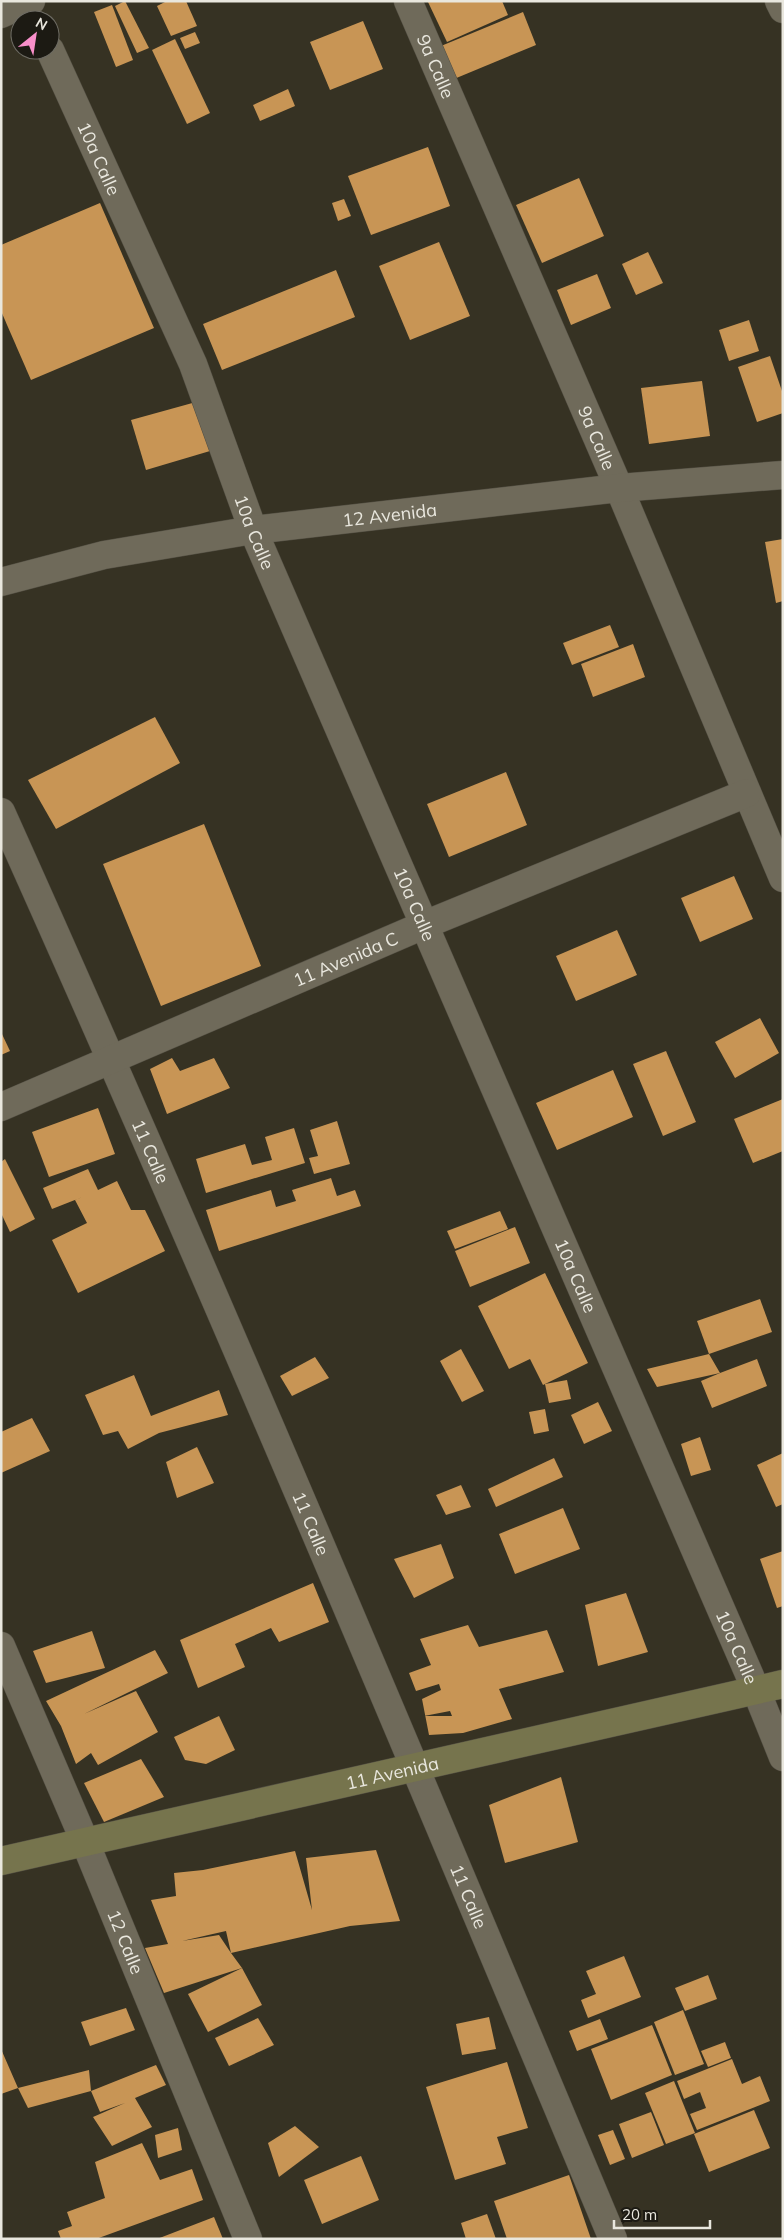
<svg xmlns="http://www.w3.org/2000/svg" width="784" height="2240" font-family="Mulish,sans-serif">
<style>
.building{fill:#c89555;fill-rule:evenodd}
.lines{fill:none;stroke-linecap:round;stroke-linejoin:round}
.street-casing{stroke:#534f43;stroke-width:29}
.secondary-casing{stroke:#534f43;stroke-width:29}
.street{stroke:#6f6a5a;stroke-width:28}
.secondary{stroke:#76744d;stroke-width:28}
.labels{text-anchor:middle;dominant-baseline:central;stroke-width:5;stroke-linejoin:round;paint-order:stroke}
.street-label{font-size:18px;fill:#e9e7de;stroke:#1c1a13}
</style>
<rect width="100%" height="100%" fill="#363223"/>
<g class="building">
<path d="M 125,1 L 149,48 L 137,53 L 115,6 Z"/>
<path d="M 167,1 L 186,1 L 197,26 L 171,36 L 157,6 Z"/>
<path d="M 430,1 L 502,1 L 508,15 L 447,42 L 428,2 Z"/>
<path d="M 112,5 L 133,60 L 116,67 L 94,12 Z"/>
<path d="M 523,12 L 536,45 L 454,79 L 441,46 Z"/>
<path d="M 363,21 L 383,69 L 330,90 L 310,42 Z"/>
<path d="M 195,32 L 200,43 L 185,49 L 180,38 Z"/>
<path d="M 175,39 L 210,113 L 187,124 L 152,50 Z"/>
<path d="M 288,89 L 295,106 L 260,121 L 253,105 Z"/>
<path d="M 428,147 L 450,206 L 371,235 L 348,176 Z"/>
<path d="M 579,178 L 604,236 L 542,263 L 516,205 Z"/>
<path d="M 344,199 L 351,216 L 338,221 L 332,203 Z"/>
<path d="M 100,203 L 154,328 L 31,380 L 1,311 L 1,245 Z"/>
<path d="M 439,242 L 470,316 L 410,340 L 379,266 Z"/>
<path d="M 648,252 L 663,283 L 636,295 L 622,264 Z"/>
<path d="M 336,270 L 355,317 L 222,370 L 203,324 Z"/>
<path d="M 597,274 L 611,308 L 571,325 L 557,290 Z"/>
<path d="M 749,320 L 759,351 L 729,361 L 719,330 Z"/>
<path d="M 770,356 L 783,394 L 783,413 L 757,422 L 738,367 Z"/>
<path d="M 702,381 L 710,436 L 649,444 L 641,388 Z"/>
<path d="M 196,402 L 210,451 L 146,470 L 131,420 Z"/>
<path d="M 783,539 L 783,601 L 776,603 L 765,542 Z"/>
<path d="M 610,625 L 619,647 L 572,665 L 563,643 Z"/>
<path d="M 633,644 L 645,677 L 593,697 L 581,664 Z"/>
<path d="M 155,717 L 180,763 L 56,829 L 28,780 Z"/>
<path d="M 506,772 L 527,825 L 449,857 L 427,804 Z"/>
<path d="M 204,824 L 261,966 L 161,1006 L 103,864 Z"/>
<path d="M 734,876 L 753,919 L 700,942 L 681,898 Z"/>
<path d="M 617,930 L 637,975 L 576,1001 L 556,956 Z"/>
<path d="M 760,1018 L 779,1053 L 735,1078 L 715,1042 Z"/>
<path d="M 1,1032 L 10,1051 L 1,1055 Z"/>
<path d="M 666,1051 L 696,1122 L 663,1136 L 633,1064 Z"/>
<path d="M 172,1058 L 180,1071 L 214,1058 L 230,1088 L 167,1114 L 150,1069 Z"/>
<path d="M 613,1070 L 633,1117 L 557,1150 L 536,1103 Z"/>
<path d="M 783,1099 L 783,1151 L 753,1163 L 734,1119 Z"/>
<path d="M 98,1108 L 115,1154 L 49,1177 L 32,1132 Z"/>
<path d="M 337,1121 L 350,1164 L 314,1174 L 309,1158 L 318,1156 L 310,1130 Z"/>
<path d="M 294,1128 L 305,1163 L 206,1193 L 196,1159 L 245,1144 L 252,1165 L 272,1160 L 265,1137 Z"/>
<path d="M 5,1159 L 35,1219 L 10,1232 L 1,1213 L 1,1162 Z"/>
<path d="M 88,1169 L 98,1190 L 117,1181 L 131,1210 L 145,1210 L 165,1251 L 78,1293 L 52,1240 L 87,1223 L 75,1200 L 85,1196 L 52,1209 L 43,1188 Z"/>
<path d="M 331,1178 L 337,1196 L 355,1190 L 361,1206 L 219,1251 L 206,1210 L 271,1190 L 276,1207 L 296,1201 L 292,1190 Z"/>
<path d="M 500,1211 L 508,1229 L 455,1249 L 447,1231 Z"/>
<path d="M 515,1227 L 530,1263 L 470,1287 L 455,1251 Z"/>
<path d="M 545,1273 L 588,1363 L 543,1385 L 530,1359 L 509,1369 L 478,1306 Z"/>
<path d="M 760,1299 L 772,1332 L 709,1354 L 697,1321 Z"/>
<path d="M 461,1349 L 484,1391 L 462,1402 L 440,1361 Z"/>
<path d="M 709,1354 L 720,1373 L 757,1359 L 767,1386 L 712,1408 L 701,1381 L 720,1373 L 657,1387 L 647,1369 Z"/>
<path d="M 315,1357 L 329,1378 L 292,1396 L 280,1376 Z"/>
<path d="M 134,1375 L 151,1416 L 219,1390 L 228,1415 L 159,1433 L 128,1449 L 118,1431 L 103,1435 L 85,1395 Z"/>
<path d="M 567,1380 L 571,1399 L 549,1403 L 545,1384 Z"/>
<path d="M 598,1402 L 612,1431 L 584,1444 L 571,1415 Z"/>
<path d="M 545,1409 L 549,1431 L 534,1434 L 529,1412 Z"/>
<path d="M 32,1418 L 50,1451 L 1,1473 L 1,1432 Z"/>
<path d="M 700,1437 L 711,1470 L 691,1476 L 681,1444 Z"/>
<path d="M 197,1447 L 214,1483 L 177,1498 L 166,1462 Z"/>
<path d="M 783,1453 L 783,1504 L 776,1507 L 757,1465 Z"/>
<path d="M 554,1458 L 563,1477 L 496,1507 L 488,1489 Z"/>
<path d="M 461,1485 L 471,1507 L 446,1515 L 436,1495 Z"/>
<path d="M 563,1508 L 580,1549 L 515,1574 L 499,1534 Z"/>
<path d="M 441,1544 L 454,1578 L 414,1598 L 394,1559 Z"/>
<path d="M 783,1551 L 783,1606 L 777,1608 L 760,1559 Z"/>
<path d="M 313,1583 L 329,1622 L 279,1642 L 271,1628 L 235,1644 L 245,1667 L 198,1688 L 180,1640 Z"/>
<path d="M 626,1593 L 648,1652 L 598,1666 L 585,1605 Z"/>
<path d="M 468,1625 L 479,1647 L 547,1630 L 564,1672 L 499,1689 L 512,1719 L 463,1733 L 429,1735 L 422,1699 L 441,1690 L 439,1684 L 416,1691 L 409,1673 L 431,1665 L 420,1639 ZM 450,1711 L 452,1716 L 424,1716 Z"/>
<path d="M 92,1631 L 105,1668 L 46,1683 L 33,1651 Z"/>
<path d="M 155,1650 L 168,1673 L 84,1714 L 136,1691 L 158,1732 L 98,1765 L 91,1753 L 76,1764 L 61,1726 L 46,1701 Z"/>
<path d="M 219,1716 L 235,1750 L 206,1764 L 185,1760 L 174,1737 Z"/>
<path d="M 141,1759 L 164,1797 L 104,1822 L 84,1783 Z"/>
<path d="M 561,1777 L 578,1842 L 505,1863 L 489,1805 Z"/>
<path d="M 376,1850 L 400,1921 L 350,1926 L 231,1953 L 242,1968 L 164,1993 L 145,1948 L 168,1944 L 151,1900 L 176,1896 L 174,1873 L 203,1870 L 295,1851 L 312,1910 L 306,1858 ZM 226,1931 L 231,1953 L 219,1935 L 182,1941 Z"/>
<path d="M 624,1956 L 641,1997 L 588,2018 L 581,2000 L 596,1994 L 586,1971 Z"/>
<path d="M 242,1968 L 262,2005 L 208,2032 L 188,1994 Z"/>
<path d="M 708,1975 L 717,1999 L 685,2011 L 675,1988 Z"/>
<path d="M 126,2008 L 135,2030 L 90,2046 L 81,2022 Z"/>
<path d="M 683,2010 L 704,2064 L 675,2075 L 654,2022 Z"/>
<path d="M 489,2017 L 496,2049 L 462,2055 L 456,2024 Z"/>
<path d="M 258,2018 L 274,2045 L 229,2066 L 215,2038 Z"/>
<path d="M 600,2019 L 608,2039 L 577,2051 L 569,2031 Z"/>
<path d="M 652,2025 L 672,2075 L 611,2100 L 591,2049 Z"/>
<path d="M 725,2042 L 731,2058 L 708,2067 L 701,2051 Z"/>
<path d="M 1,2049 L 18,2088 L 89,2070 L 91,2091 L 28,2108 L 18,2088 L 1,2094 Z"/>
<path d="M 732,2059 L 742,2084 L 760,2076 L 770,2101 L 697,2130 L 690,2114 L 706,2108 L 700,2092 L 684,2099 L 677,2081 Z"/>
<path d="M 507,2062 L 528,2128 L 497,2137 L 506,2164 L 455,2180 L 426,2087 Z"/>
<path d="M 156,2065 L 166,2085 L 135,2098 L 152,2127 L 112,2146 L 93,2117 L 125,2103 L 100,2112 L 91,2091 Z"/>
<path d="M 674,2081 L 695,2133 L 666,2144 L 645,2093 Z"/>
<path d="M 754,2110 L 770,2148 L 709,2172 L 694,2134 Z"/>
<path d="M 651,2112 L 664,2145 L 632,2158 L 619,2124 Z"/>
<path d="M 295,2126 L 319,2147 L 279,2177 L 268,2143 Z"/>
<path d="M 178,2128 L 182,2150 L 158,2158 L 155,2135 Z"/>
<path d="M 613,2130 L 625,2159 L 610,2165 L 598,2135 Z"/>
<path d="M 142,2143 L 160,2180 L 192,2169 L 203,2200 L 96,2239 L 61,2239 L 58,2231 L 72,2226 L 67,2212 L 105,2198 L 95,2162 Z"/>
<path d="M 361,2156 L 379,2200 L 322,2224 L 304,2180 Z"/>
<path d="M 569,2175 L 591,2239 L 507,2239 L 494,2201 Z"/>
<path d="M 487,2214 L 496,2239 L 466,2239 L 461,2223 Z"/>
<path d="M 214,2217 L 223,2239 L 157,2239 Z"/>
</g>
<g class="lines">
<defs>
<g id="street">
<path id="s1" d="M 408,1 L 619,488 L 783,878"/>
<path d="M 779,1 L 783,9"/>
<path d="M 1,14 L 31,1"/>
<path id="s2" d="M 50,50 L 193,364 L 253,530 L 756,1690 L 783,1757"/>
<path id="s3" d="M 1,582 L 104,555 L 253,530 L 619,488 L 783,475"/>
<path id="s4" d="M 1,812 C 213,1284 413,1762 613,2239"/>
<path id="s5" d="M 1,1107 L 424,925 L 747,793"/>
<path id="s6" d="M 1,1646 L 85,1842 L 248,2239"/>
</g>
<g id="secondary">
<path id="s7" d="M 1,1861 L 783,1684"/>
</g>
</defs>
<use href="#street" class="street-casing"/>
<use href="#secondary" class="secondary-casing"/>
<use href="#street" class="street"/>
<use href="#secondary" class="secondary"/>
</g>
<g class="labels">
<g class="street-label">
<text stroke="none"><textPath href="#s1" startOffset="71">9a Calle</textPath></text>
<text stroke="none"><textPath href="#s2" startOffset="119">10a Calle</textPath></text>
<text stroke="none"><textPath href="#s1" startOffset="476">9a Calle</textPath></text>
<text stroke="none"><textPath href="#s3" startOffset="395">12 Avenida</textPath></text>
<text stroke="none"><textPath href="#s2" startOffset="524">10a Calle</textPath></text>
<text stroke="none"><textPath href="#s2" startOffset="929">10a Calle</textPath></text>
<text stroke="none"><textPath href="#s5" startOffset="375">11 Avenida C</textPath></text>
<text stroke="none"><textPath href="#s4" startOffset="371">11 Calle</textPath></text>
<text stroke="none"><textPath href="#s2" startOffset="1334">10a Calle</textPath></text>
<text stroke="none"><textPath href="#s4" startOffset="776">11 Calle</textPath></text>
<text stroke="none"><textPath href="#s2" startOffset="1739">10a Calle</textPath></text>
<text stroke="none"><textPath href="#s7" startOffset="401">11 Avenida</textPath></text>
<text stroke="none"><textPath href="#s4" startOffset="1181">11 Calle</textPath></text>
<text stroke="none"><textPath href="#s6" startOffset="321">12 Calle</textPath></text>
</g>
</g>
<rect width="784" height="2240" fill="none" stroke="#e9e7de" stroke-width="5"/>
<g transform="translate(35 35) rotate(30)"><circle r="24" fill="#1c1a13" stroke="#6e6c64"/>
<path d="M0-4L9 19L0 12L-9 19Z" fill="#f98fca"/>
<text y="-8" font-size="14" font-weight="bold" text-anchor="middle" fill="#e9e7de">N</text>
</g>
<path d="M614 2220v8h96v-8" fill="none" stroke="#e9e7de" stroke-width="2.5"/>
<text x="622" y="2220" font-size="15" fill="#e9e7de" stroke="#1c1a13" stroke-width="4" paint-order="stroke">20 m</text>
</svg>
